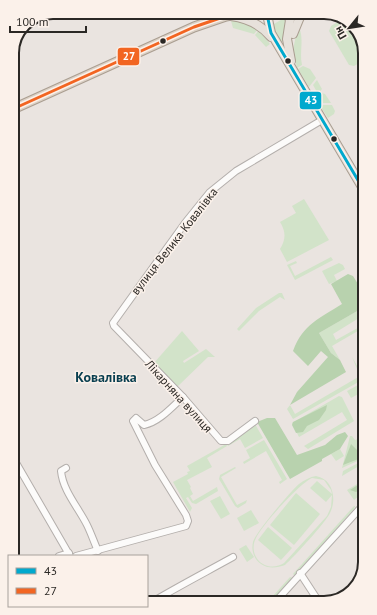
<svg xmlns="http://www.w3.org/2000/svg" width="377" height="615" font-family="'PT Sans',sans-serif">
<style>
.green{fill:#d2e3c9;fill-rule:evenodd}
.forest{fill:#b8d2ae}
.lines{fill:none;stroke-linecap:round;stroke-linejoin:round}
.minor-casing{stroke:#b4afac;stroke-width:8}
.major-casing{stroke:#aa9e91;stroke-width:10}
.highway-casing{stroke:#aa9e91;stroke-width:11}
.minor{stroke:#fcfbfa;stroke-width:6}
.major{stroke:#e7e1db;stroke-width:8}
.highway{stroke:#dbd1c6;stroke-width:9}
.bus-1-casing{stroke:#fbf1ea;stroke-width:6}
.bus-2-casing{stroke:#fbf1ea;stroke-width:6}
.bus-1{stroke:#00a9ce;stroke-width:3}
.bus-2{stroke:#f26522;stroke-width:3}
.bus-dot{fill:#2b2825;stroke:#fbf1ea;stroke-width:1.5}
.labels{text-anchor:middle;dominant-baseline:central;stroke-width:3;stroke-linejoin:round;paint-order:stroke}
.street-label{font-size:12px;fill:#2b2825;stroke:#fbf1ea}
.quarter-label{font-size:14px;font-weight:bold;fill:#0a3f50;stroke:#fbf1ea}
.rim{fill:none;stroke:#2b2825;stroke-width:2}
.line-badge{stroke:#fbf1ea;stroke-width:1.5}
.badge-label{font-size:11px;text-anchor:middle;font-weight:bold;fill:#fff}
</style>
<rect width="100%" height="100%" fill="#eae4e0"/>
<g class="green">
<path d="M 286,17 L 288,21 L 283,41 L 281,42 L 272,27 L 274,24 Z"/>
<path d="M 344,18 L 347,19 L 361,35 L 361,62 L 354,66 L 349,65 L 329,31 L 331,26 Z"/>
<path d="M 231,21 L 242,21 L 258,29 L 254,34 L 233,28 Z"/>
<path d="M 298,25 C 305,38 299,51 302,65 L 297,68 L 293,50 Z"/>
<path d="M 259,30 L 270,44 L 266,47 L 255,35 Z"/>
<path d="M 303,66 L 310,69 L 316,78 L 309,87 L 298,69 Z"/>
<path d="M 317,80 L 322,89 L 318,94 L 313,85 Z"/>
<path d="M 322,93 L 325,94 L 331,103 L 323,103 L 319,95 Z"/>
<path d="M 322,105 L 332,105 L 335,111 L 334,114 L 328,118 L 320,106 Z"/>
<path d="M 304,199 L 329,240 L 287,262 L 280,249 C 286,239 286,232 280,222 L 296,213 L 292,206 Z"/>
<path d="M 331,257 L 333,260 L 295,280 L 287,265 L 296,261 L 297,263 L 290,266 L 295,276 Z"/>
<path d="M 339,263 L 343,265 L 345,269 L 334,275 L 337,281 L 329,284 L 322,271 Z"/>
<path d="M 279,293 L 282,293 L 285,300 L 280,297 L 259,311 L 239,331 L 237,329 L 256,308 Z"/>
<path d="M 359,310 L 363,316 L 361,317 L 363,321 L 363,328 L 332,346 L 340,360 L 331,353 L 319,333 ZM 359,318 L 363,325 L 336,340 L 333,334 Z"/>
<path d="M 182,331 L 199,351 L 183,361 L 184,363 L 206,349 L 215,357 L 208,357 L 177,387 L 154,363 Z"/>
<path d="M 352,357 L 363,376 L 362,380 L 293,419 L 287,409 L 290,405 L 295,414 L 360,376 Z"/>
<path d="M 360,384 L 364,391 L 351,398 L 347,391 Z"/>
<path d="M 339,396 L 342,397 L 354,421 L 308,449 L 304,446 L 347,420 L 342,412 L 299,437 L 292,423 Z"/>
<path d="M 255,424 L 263,438 L 245,448 L 240,439 L 228,446 L 227,444 Z"/>
<path d="M 350,436 L 352,436 L 355,440 L 364,437 L 364,458 L 342,468 Z"/>
<path d="M 264,440 L 287,479 L 280,484 L 279,482 L 282,480 L 266,451 L 244,464 L 243,462 L 250,458 L 246,450 Z"/>
<path d="M 226,444 L 227,446 L 207,458 L 212,467 L 187,480 L 191,487 L 190,488 L 193,494 L 190,496 L 193,501 L 217,487 L 218,491 L 196,504 L 192,503 L 188,497 L 186,498 L 192,508 L 190,512 L 173,482 L 188,474 L 187,472 L 190,471 L 187,466 Z"/>
<path d="M 340,449 L 344,456 L 336,461 L 331,454 Z"/>
<path d="M 364,460 L 364,463 L 342,476 L 343,471 Z"/>
<path d="M 235,467 L 236,468 L 221,477 L 237,505 L 247,500 L 246,503 L 238,508 L 235,506 L 219,479 L 220,475 Z"/>
<path d="M 316,476 C 333,479 337,499 330,513 C 326,522 293,558 285,565 C 277,568 268,569 261,564 C 254,559 251,551 253,542 C 255,533 291,491 299,484 C 304,480 310,477 316,476 ZM 312,478 L 324,480 L 331,490 L 332,494 L 317,481 L 310,488 L 326,502 L 332,495 L 331,507 L 327,516 L 284,563 C 278,567 270,568 263,564 C 254,559 251,547 256,538 C 262,525 299,484 312,478 Z"/>
<path d="M 364,480 L 364,492 L 354,500 L 347,490 Z"/>
<path d="M 296,493 L 320,514 L 294,545 L 270,525 Z"/>
<path d="M 220,496 L 230,514 L 221,519 L 210,501 Z"/>
<path d="M 354,506 L 355,506 L 354,509 L 295,576 L 293,574 Z"/>
<path d="M 251,510 L 259,523 L 244,531 L 237,518 Z"/>
<path d="M 268,527 L 292,548 L 281,560 L 258,540 Z"/>
<path d="M 246,545 L 254,557 L 247,562 L 239,549 Z"/>
<path d="M 290,577 L 293,578 L 276,598 L 272,597 Z"/>
</g>
<g class="forest">
<path d="M 348,274 L 353,276 L 363,292 L 363,316 L 359,310 L 319,333 L 331,353 L 340,360 L 346,372 L 290,405 L 297,392 L 328,357 L 321,351 L 308,366 L 293,351 C 303,324 320,318 342,304 L 331,284 Z"/>
<path d="M 327,405 L 326,410 L 319,420 L 307,426 L 303,432 L 296,433 L 292,425 L 293,422 Z"/>
<path d="M 267,418 L 275,418 L 297,455 L 325,445 L 337,435 L 345,432 L 348,436 L 340,449 L 322,459 L 322,461 L 290,479 L 257,422 Z"/>
<path d="M 351,444 L 360,453 L 361,458 L 343,465 Z"/>
<path d="M 364,481 L 364,488 L 356,492 L 350,490 Z"/>
</g>
<g class="lines">
<defs>
<g id="minor">
<path d="M 255,421 L 228,441 L 221,441 L 183,397 L 114,326 L 113,323 L 185,223 L 210,192 L 236,171 L 322,120"/>
<path d="M 15,461 L 70,556"/>
<path d="M 66,468 L 61,471 C 63,491 78,507 87,525 C 91,533 94,542 98,551"/>
<path d="M 59,556 L 69,553"/>
<path d="M 76,556 L 186,526 L 188,521 L 186,515 L 155,465 L 133,421 L 136,418 L 144,425 C 159,422 172,407 183,397"/>
<path d="M 300,573 L 317,599"/>
<path d="M 277,600 L 364,504"/>
<path d="M 152,602 C 179,586 206,572 233,557"/>
</g>
<g id="major">
<path d="M 272,12 L 268,19 L 271,33 L 362,187"/>
<path d="M 286,12 L 290,20 L 287,39 L 291,61"/>
<path d="M 231,16 C 247,18 261,25 271,37"/>
<path d="M 293,34 L 302,12"/>
</g>
<path id="highway" d="M 13,109 L 194,27 L 226,16 L 247,12"/>
</defs>
<use href="#minor" class="minor-casing"/>
<use href="#major" class="major-casing"/>
<use href="#highway" class="highway-casing"/>
<use href="#minor" class="minor"/>
<use href="#major" class="major"/>
<use href="#highway" class="highway"/>
<defs>
<path id="bus-1" d="M 272,12 L 268,19 L 271,33 L 362,187"/>
<path id="bus-2" d="M 13,109 L 194,27 L 226,16 L 247,12"/>
</defs>
<use href="#bus-1" class="bus-1-casing"/>
<use href="#bus-2" class="bus-2-casing"/>
<use href="#bus-1" class="bus-1"/>
<use href="#bus-2" class="bus-2"/>
</g>
<g class="bus-dot">
<circle cx="163" cy="41" r="3.5"/>
<circle cx="288" cy="61" r="3.5"/>
<circle cx="334" cy="139" r="3.5"/>
</g>
<g class="labels">
<g class="street-label">
<text transform="translate(174 241) rotate(-52)">вулиця Велика Ковалівка</text>
<text transform="translate(179 396) rotate(48)">Лікарняна вулиця</text>
</g>
<g class="quarter-label">
<text x="106" y="377">Ковалівка</text>
</g>
</g>
<path d="M0 0H377V615H0ZM53 19H324A34 34 0 0 1 358 53V562A34 34 0 0 1 324 596H53A34 34 0 0 1 19 562V53A34 34 0 0 1 53 19Z" fill="#fbf1ea" fill-rule="evenodd"/>
<path class="rim" d="M53 19H324A34 34 0 0 1 358 53V562A34 34 0 0 1 324 596H53A34 34 0 0 1 19 562V53A34 34 0 0 1 53 19Z"/>
<g class="line-badge">
<rect x="117" y="47" width="23" height="19" rx="4" fill="#f26522"/>
<rect x="299" y="91" width="23" height="19" rx="4" fill="#00a9ce"/>
</g>
<g class="badge-label">
<text x="129" y="60">27</text>
<text x="311" y="104">43</text>
</g>
<rect x="8" y="555" width="140" height="52" fill="#fbf1ea" stroke="#a8a19b"/>
<rect x="16" y="568" width="20" height="6" fill="#00a9ce" stroke="#a8a19b"/>
<text x="44" y="575" font-size="12" fill="#2b2825">43</text>
<rect x="16" y="588" width="20" height="6" fill="#f26522" stroke="#a8a19b"/>
<text x="44" y="595" font-size="12" fill="#2b2825">27</text>
<g transform="translate(349 28) rotate(240)" stroke="#fbf1ea" stroke-width="3" paint-order="stroke">
<path d="M0-3L7 15L0 10L-7 15Z" fill="#2b2825"/>
<text y="-6" font-size="11" font-weight="bold" text-anchor="middle" fill="#2b2825">Пн</text>
</g>
<path d="M10 26v6h76v-6" fill="none" stroke="#2b2825" stroke-width="2"/>
<text x="16" y="26" font-size="12" fill="#2b2825" stroke="#fbf1ea" stroke-width="3" paint-order="stroke">100 m</text>
</svg>
